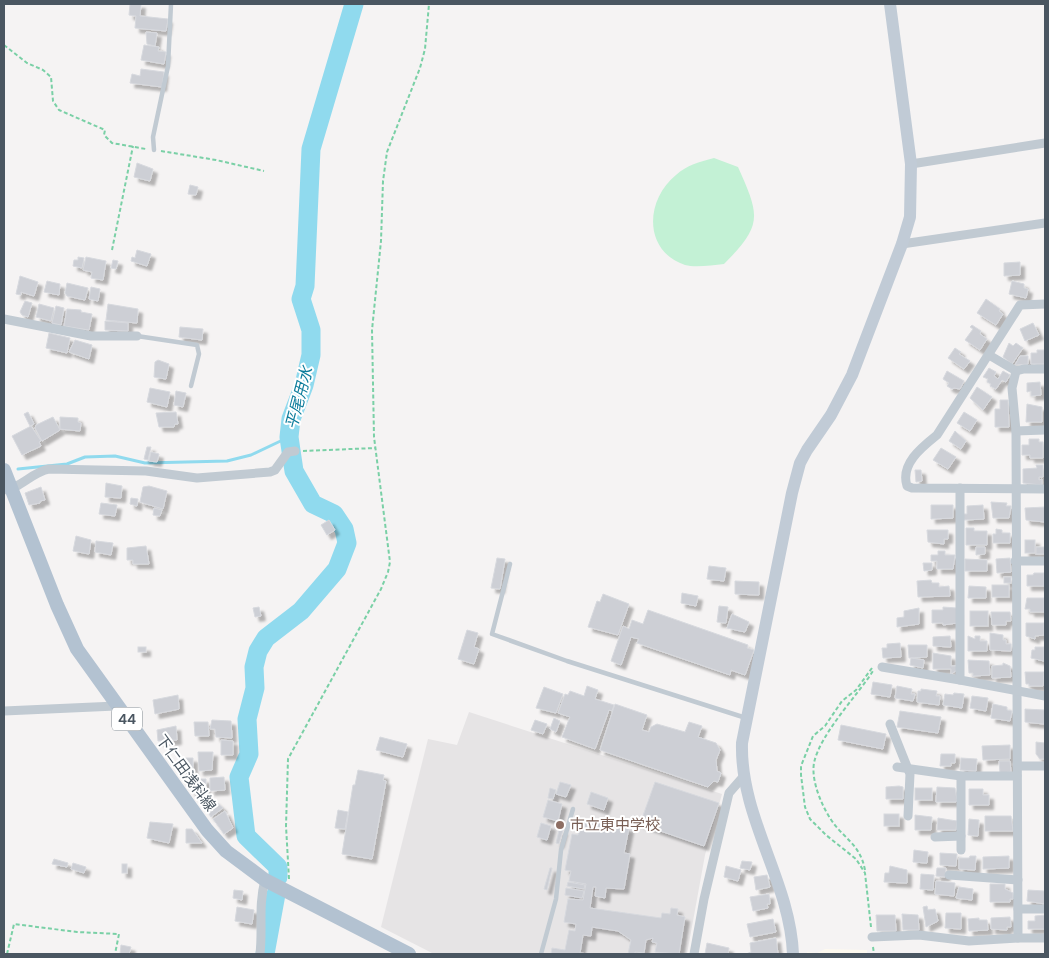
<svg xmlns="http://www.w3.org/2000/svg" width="1049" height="958" font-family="'DM Sans','Noto Sans JP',sans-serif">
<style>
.commercial{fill:#fdf9ef}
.education{fill:#e6e4e5}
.green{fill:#c3f1d5}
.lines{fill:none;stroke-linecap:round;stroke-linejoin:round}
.stream{stroke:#90daee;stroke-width:3}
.river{stroke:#90daee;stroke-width:19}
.building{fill:#cdcfd5;stroke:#d7d9de;filter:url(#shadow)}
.path{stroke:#7ad0a6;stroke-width:2;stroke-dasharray:4 2.5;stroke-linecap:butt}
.lane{stroke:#c1cad2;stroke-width:4.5}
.street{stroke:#c1cad2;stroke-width:9}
.secondary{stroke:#c1cbd6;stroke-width:12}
.primary{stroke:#b3c2d1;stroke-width:14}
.education-dot{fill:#8d6e63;stroke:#fff;stroke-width:2}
.labels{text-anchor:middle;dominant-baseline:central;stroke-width:4;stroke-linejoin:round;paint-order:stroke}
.shield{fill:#fff;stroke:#808990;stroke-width:1}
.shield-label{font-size:14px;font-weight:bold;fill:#4a5661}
.street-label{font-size:15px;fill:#4a5661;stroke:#fff}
.education-label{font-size:15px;fill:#785e54;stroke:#fff;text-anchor:start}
.water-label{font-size:16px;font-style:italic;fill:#0c7c9b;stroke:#fff}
</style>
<defs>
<filter id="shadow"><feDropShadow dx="4.5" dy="4.5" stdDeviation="1" flood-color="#0004"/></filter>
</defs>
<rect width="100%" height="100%" fill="#f5f3f3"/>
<path class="commercial" d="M 825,949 L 867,950 L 867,954 L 807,954 L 807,952 L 817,953 Z"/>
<path class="education" d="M 469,712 L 722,794 L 705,855 L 687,954 L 434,954 L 381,927 L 428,739 L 457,745 Z"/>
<path class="green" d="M 714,158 L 738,167 C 760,216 763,225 724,264 C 712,265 696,268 685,265 C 643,251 645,200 676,175 C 687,165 699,162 714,158 Z"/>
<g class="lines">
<path class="stream" d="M 18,469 L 67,464 L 85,457 L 115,456 L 145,463 L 227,461 L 251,455 L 289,437"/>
<g class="river">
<path d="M 278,877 L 278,867 L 246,836 L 239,777 L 249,754 L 247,719 L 255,688 L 254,667 L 258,651 L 266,638 L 301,611 L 337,569 L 347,543 L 344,529 L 334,514 L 313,504 L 294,471 L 289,437 L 291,419 L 304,385 L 311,355 L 311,330 L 301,299 L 305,286 L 311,149 L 354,4"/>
<path d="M 265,954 L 276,894"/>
</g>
</g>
<g class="building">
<path d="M 130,4 L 141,4 L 140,16 L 168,19 L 166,31 L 135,28 L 136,16 L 129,15 Z"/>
<path d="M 146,32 L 157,33 L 155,46 L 147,44 Z"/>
<path d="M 144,45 L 159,47 L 158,51 L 166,52 L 164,64 L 141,60 Z"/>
<path d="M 141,69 L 164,72 L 162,87 L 130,83 L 132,74 L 140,76 Z"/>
<path d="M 137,163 L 153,169 L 150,181 L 134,177 Z"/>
<path d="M 190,185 L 198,187 L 196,195 L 188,194 Z"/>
<path d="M 137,250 L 151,254 L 147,266 L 131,261 L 132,257 L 135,258 Z"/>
<path d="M 78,257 L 84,258 L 82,268 L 73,266 L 74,260 L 78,260 Z"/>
<path d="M 86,257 L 106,261 L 103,280 L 91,278 L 92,272 L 83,270 Z"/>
<path d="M 113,260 L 118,261 L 116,269 L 111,268 Z"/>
<path d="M 1020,262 L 1020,275 L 1004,276 L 1004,263 Z"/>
<path d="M 20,276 L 38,282 L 34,296 L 21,292 L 21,295 L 16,294 Z"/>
<path d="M 47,281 L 60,284 L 59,295 L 44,292 Z"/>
<path d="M 1012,281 L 1024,284 L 1024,288 L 1028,289 L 1026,298 L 1009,294 Z"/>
<path d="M 67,283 L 88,288 L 85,300 L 67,296 L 65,293 Z"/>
<path d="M 91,287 L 100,289 L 98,301 L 89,299 Z"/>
<path d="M 986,299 L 1000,309 L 999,311 L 1003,314 L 996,325 L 977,313 Z"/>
<path d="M 25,301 L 32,303 L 28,317 L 22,315 L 20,312 Z"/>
<path d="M 39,304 L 54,308 L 51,321 L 36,317 Z"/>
<path d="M 108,304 L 138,309 L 137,323 L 106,320 Z"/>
<path d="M 56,306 L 64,308 L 61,325 L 52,323 Z"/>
<path d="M 67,309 L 81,310 L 81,312 L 92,314 L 89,330 L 64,326 Z"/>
<path d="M 105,321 L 128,323 L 128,331 L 105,330 Z"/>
<path d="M 1033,323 L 1039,335 L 1025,341 L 1020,329 Z"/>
<path d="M 972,325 L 981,331 L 980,334 L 987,339 L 980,350 L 965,340 L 973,329 L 970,327 Z"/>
<path d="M 180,327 L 203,329 L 202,340 L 179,337 Z"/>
<path d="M 49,333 L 70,338 L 67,353 L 46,348 Z"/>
<path d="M 75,340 L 92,345 L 89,359 L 69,352 Z"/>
<path d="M 1009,343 L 1013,346 L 1016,343 L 1023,348 L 1012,364 L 1003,357 Z"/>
<path d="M 955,348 L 961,352 L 959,354 L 970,361 L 964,369 L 948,358 Z"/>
<path d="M 1037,350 L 1045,350 L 1045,364 L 1031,364 L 1031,353 L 1037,353 Z"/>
<path d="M 1020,356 L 1028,356 L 1028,364 L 1015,365 Z"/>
<path d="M 158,360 L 169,364 L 166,379 L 154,377 L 155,362 Z"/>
<path d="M 989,368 L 996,372 L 994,376 L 998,379 L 1003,371 L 1010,375 L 1006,382 L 1002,380 L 996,389 L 990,386 L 991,384 L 987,382 L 988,379 L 983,377 Z"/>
<path d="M 947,371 L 964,381 L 960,389 L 954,388 L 952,389 L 947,386 L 949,383 L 943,379 Z"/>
<path d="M 1040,382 L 1041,395 L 1031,396 L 1031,391 L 1027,392 L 1027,383 Z"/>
<path d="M 977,387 L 992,397 L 983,410 L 970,398 Z"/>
<path d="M 150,388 L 170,392 L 167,407 L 147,402 Z"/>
<path d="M 176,391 L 186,393 L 183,407 L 174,405 Z"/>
<path d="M 1000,400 L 1008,400 L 1009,427 L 995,427 L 995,409 L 1000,409 Z"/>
<path d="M 1027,404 L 1042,407 L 1042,422 L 1026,422 Z"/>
<path d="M 28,412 L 34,424 L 30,426 L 24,414 Z"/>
<path d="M 176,412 L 178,424 L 175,424 L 174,427 L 159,427 L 156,413 Z"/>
<path d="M 964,412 L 977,420 L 970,431 L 957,423 Z"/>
<path d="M 53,417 L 60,430 L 42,441 L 35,428 L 36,425 Z"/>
<path d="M 60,417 L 78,418 L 78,422 L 81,423 L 80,431 L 60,429 Z"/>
<path d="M 31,426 L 41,441 L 39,442 L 41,446 L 22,455 L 12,436 Z"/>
<path d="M 955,431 L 966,441 L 961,449 L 949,441 Z"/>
<path d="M 1029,439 L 1039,439 L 1039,442 L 1043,442 L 1043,458 L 1030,458 L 1030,455 L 1022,455 L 1022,445 L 1029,445 Z"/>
<path d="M 147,447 L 151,447 L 148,460 L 144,459 Z"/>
<path d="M 941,448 L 956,457 L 948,469 L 933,460 Z"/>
<path d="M 151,452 L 159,454 L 157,462 L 149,461 Z"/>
<path d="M 1036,465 L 1043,465 L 1043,477 L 1039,477 L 1039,480 L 1042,479 L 1042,485 L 1023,483 L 1023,469 L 1037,468 Z"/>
<path d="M 915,470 L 921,470 L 922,481 L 916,482 Z"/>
<path d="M 106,483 L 122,486 L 121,498 L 105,497 Z"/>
<path d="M 149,486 L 167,491 L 163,509 L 140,502 L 143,487 Z"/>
<path d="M 41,487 L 45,500 L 40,501 L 40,503 L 29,505 L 25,493 Z"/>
<path d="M 131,498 L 138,499 L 137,506 L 130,504 Z"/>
<path d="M 991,502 L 1007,503 L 1006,506 L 1011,506 L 1009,518 L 993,518 Z"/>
<path d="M 101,503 L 117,505 L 115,516 L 99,514 Z"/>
<path d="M 931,505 L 953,505 L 953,518 L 931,519 Z"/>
<path d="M 983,505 L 984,519 L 964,520 L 963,514 L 967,514 L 967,506 Z"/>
<path d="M 1045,507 L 1045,522 L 1026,520 L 1025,508 Z"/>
<path d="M 154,508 L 162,510 L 160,516 L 153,515 Z"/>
<path d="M 329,520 L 335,530 L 327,535 L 321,525 Z"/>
<path d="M 966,528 L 974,528 L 974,531 L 987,531 L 987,545 L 966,545 Z"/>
<path d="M 996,529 L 1002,530 L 1002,533 L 1010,533 L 1010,543 L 993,543 L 993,534 L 996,534 Z"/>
<path d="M 927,530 L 948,530 L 948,539 L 944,539 L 944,544 L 928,542 Z"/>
<path d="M 76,536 L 91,540 L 89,554 L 73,551 Z"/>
<rect x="1025" y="540" width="10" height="13"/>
<path d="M 96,541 L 113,543 L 111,555 L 95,552 Z"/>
<path d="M 146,546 L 149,564 L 133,564 L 133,560 L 127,560 L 127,548 Z"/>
<path d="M 976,547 L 985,547 L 985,554 L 976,555 Z"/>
<rect x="1036" y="547" width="9" height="7"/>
<path d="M 938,551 L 945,551 L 945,555 L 955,555 L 953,569 L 937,569 L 937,561 L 931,561 L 931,555 L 938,555 Z"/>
<path d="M 497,558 L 505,559 L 500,589 L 491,588 Z"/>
<path d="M 1010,558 L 1011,572 L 997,573 L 996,559 Z"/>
<path d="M 965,559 L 987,560 L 987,571 L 965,571 Z"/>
<path d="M 923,563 L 932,563 L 932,570 L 924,571 Z"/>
<path d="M 709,566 L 726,568 L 724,581 L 707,579 Z"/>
<path d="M 1034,573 L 1044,573 L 1044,586 L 1027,586 L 1027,575 L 1033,575 Z"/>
<rect x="1004" y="577" width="7" height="6"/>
<path d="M 931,580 L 932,583 L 939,583 L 939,587 L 949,586 L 950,596 L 918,597 L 917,581 Z"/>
<path d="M 735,581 L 759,582 L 759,595 L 735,594 Z"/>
<rect x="992" y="585" width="17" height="12"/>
<path d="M 969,586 L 986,587 L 986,598 L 968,598 Z"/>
<path d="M 682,593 L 698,596 L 696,606 L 681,603 Z"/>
<path d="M 603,594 L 629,604 L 618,635 L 588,627 L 597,601 L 600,602 Z"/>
<path d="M 1027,598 L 1044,598 L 1044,612 L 1030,612 L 1030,609 L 1025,609 Z"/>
<path d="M 719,606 L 728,607 L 726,623 L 717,622 Z"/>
<path d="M 259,607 L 261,616 L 255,617 L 253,608 Z"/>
<path d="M 943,607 L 957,608 L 957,623 L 943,625 L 943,623 L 932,623 L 932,610 L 943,610 Z"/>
<path d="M 919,608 L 919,624 L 897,627 L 897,618 L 904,617 L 904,611 Z"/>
<path d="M 648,610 L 748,645 L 747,648 L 754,650 L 745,675 L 731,670 L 730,675 L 637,643 L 639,639 L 631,637 L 621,665 L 611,661 L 623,626 L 629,629 L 632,620 L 643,624 Z"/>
<rect x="970" y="611" width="18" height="15"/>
<path d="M 991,612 L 1010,612 L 1011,621 L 1006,621 L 1006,625 L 992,625 Z"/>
<path d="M 732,614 L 749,622 L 745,632 L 727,628 Z"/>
<path d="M 1026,623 L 1044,623 L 1044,635 L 1035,636 L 1035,639 L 1026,636 Z"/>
<path d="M 467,630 L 478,633 L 474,647 L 479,649 L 474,664 L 458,659 Z"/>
<path d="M 990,633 L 1003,635 L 1003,640 L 1006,640 L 1006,644 L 1011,644 L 1011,651 L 990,650 Z"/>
<path d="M 950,636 L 951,647 L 933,646 L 933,637 Z"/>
<path d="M 968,636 L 975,639 L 975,636 L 980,636 L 980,641 L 987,641 L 987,651 L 968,651 Z"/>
<path d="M 900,643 L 901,657 L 883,658 L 882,648 L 887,648 L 887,644 Z"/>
<path d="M 908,645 L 927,645 L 927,657 L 909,658 Z"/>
<rect x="138" y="647" width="8" height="5"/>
<path d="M 1035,647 L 1044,647 L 1044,661 L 1031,658 L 1032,650 L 1035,650 Z"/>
<path d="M 933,653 L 951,656 L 951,666 L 957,666 L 957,670 L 951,674 L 951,669 L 933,669 Z"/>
<path d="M 911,658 L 924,660 L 923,668 L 910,665 Z"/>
<path d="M 968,660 L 989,661 L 990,675 L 973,676 L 973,673 L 969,673 Z"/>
<path d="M 1003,663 L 1010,666 L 1011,677 L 992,678 L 992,666 L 1003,665 Z"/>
<path d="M 1025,672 L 1044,672 L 1043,686 L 1029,686 L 1029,684 L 1026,684 Z"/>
<path d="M 873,682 L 892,685 L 890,697 L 871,694 Z"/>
<path d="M 587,686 L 598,690 L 595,699 L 614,705 L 612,711 L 609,710 L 595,749 L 562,737 L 570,717 L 558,713 L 565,694 L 568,695 L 570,691 L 584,696 Z"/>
<path d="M 897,686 L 912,689 L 911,694 L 915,694 L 913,701 L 895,698 Z"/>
<path d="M 544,687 L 563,694 L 556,713 L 536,708 Z"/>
<path d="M 921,689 L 937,691 L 936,696 L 940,696 L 939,705 L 917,702 L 918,691 L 921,691 Z"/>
<path d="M 954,693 L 964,694 L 962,708 L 943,705 L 945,694 L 953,695 Z"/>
<path d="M 178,695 L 179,709 L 155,714 L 153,700 Z"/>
<path d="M 972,696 L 988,698 L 986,711 L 970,708 Z"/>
<path d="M 615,704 L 647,715 L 642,730 L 649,732 L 651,727 L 657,724 L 685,732 L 689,722 L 702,726 L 698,737 L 716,743 L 720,750 L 716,760 L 717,771 L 721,773 L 718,782 L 714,781 L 708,787 L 600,750 Z"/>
<path d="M 993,704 L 1007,707 L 1007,710 L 1012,711 L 1010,721 L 991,718 Z"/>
<path d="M 1025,709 L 1045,710 L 1044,724 L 1025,722 Z"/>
<path d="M 900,711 L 941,717 L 938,733 L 897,727 Z"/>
<path d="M 554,718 L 560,721 L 556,732 L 550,729 Z"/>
<path d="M 212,720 L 231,721 L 232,738 L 216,737 L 215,729 L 210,729 Z"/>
<path d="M 535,720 L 547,724 L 543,734 L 531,730 Z"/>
<path d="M 194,722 L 208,722 L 209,736 L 195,736 Z"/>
<path d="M 841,725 L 886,734 L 883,749 L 838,740 Z"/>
<path d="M 176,726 L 177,740 L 158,741 L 157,730 Z"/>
<path d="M 380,737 L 407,744 L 403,757 L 376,750 Z"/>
<path d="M 221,740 L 233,741 L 233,755 L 221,755 Z"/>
<path d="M 1036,742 L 1045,743 L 1045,759 L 1040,759 L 1036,754 Z"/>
<path d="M 1010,745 L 1010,759 L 983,760 L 982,746 Z"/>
<path d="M 198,752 L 213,752 L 212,770 L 199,771 Z"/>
<path d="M 941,754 L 955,754 L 955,763 L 951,763 L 951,766 L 940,766 Z"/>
<path d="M 179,758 L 193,758 L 193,772 L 179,773 Z"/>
<path d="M 961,758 L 977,759 L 976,771 L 960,770 Z"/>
<path d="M 999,761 L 1010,761 L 1011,772 L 1000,773 Z"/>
<path d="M 358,770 L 384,775 L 383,780 L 386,781 L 372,859 L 342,854 L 353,785 L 355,785 Z"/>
<path d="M 180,775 L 193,775 L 193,779 L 183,780 Z"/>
<path d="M 224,777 L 225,790 L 210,791 L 210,778 Z"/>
<path d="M 192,779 L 206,779 L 206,791 L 191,792 Z"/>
<path d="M 560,782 L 571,785 L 566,797 L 556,794 Z"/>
<path d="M 655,782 L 719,803 L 704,846 L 640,824 Z"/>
<path d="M 899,786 L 903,787 L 903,799 L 886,799 L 886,787 Z"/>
<path d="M 937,787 L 955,788 L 957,800 L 956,802 L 936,802 Z"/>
<path d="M 550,788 L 556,790 L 553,799 L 548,798 Z"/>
<rect x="915" y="788" width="17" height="12"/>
<path d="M 969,789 L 983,789 L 983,795 L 989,795 L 989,805 L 969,805 Z"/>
<path d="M 591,792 L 608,798 L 604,810 L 587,804 Z"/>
<path d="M 214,800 L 223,808 L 211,817 L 204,806 Z"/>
<path d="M 548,800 L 562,804 L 558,821 L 543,817 Z"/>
<path d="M 338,810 L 348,812 L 345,829 L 335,828 Z"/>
<path d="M 225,811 L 233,828 L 224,834 L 213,819 Z"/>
<rect x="884" y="814" width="15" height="12"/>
<path d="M 915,815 L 932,817 L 931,830 L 915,830 Z"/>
<path d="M 985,816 L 1011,816 L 1013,831 L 985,831 Z"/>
<path d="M 938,818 L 957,821 L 956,830 L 937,830 Z"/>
<path d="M 581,819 L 629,828 L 624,853 L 630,854 L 624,889 L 606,888 L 605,898 L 595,896 L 596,887 L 593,887 L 590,908 L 661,918 L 662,913 L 670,914 L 671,908 L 678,909 L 677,915 L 685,917 L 679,954 L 655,952 L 657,943 L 652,942 L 653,938 L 646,940 L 644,953 L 635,952 L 635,954 L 628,954 L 631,940 L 618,931 L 592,927 L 591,936 L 583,935 L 580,953 L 588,954 L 551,954 L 552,948 L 565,950 L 569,930 L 575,931 L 576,924 L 564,922 L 568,899 L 583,900 L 586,884 L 569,881 L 571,871 L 565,870 L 572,834 L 578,835 Z"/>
<path d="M 969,819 L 979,820 L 978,836 L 968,835 Z"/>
<path d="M 150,822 L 173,824 L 169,843 L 147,838 Z"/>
<path d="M 541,823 L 551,826 L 547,840 L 537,837 Z"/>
<path d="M 186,829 L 192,829 L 202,843 L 186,843 Z"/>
<path d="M 559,830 L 563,830 L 559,844 L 556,843 Z"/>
<path d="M 914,850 L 928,852 L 927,863 L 913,862 Z"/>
<path d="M 940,853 L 957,854 L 956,866 L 940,865 Z"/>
<path d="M 970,856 L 976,856 L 975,870 L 959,869 L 959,858 L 969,858 Z"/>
<path d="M 1009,856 L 1009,868 L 983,869 L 983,857 Z"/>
<path d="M 54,859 L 68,863 L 67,867 L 52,864 Z"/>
<path d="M 742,861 L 752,862 L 750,870 L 740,868 Z"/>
<path d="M 73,863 L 86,867 L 84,873 L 71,869 Z"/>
<rect x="122" y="864" width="5" height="9"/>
<path d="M 726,866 L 741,870 L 738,881 L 724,877 Z"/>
<path d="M 890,866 L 907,870 L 907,883 L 884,882 L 885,873 L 889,873 Z"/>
<path d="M 550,868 L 552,868 L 547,890 L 544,889 Z"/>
<path d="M 937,868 L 946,868 L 945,877 L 936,876 Z"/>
<path d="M 921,874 L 934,875 L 933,890 L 920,889 Z"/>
<path d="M 767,875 L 770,887 L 756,890 L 754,877 Z"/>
<path d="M 936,881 L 955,883 L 954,896 L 935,894 Z"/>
<path d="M 568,882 L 585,885 L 584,889 L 567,886 Z"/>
<path d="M 990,884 L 1005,884 L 1005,889 L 1013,893 L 1013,899 L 1010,899 L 1010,902 L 990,902 Z"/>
<path d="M 959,887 L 973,889 L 972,900 L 956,898 Z"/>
<path d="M 566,888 L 584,891 L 582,898 L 565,895 Z"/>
<path d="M 234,890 L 243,891 L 242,900 L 233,898 Z"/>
<path d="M 1028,890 L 1045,891 L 1045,904 L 1027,901 Z"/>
<path d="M 769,894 L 770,904 L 767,904 L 768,908 L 753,911 L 750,897 Z"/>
<path d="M 927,906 L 928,910 L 935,909 L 938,921 L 926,927 L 923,907 Z"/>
<path d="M 237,907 L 254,910 L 252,924 L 235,921 Z"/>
<path d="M 946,913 L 961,913 L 961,929 L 945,928 Z"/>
<path d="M 902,914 L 918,915 L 919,930 L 903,930 Z"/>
<path d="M 876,915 L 895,915 L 896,931 L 877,931 Z"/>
<path d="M 1045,915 L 1045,929 L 1028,929 L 1028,921 L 1035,921 L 1035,916 Z"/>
<path d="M 1010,917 L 1011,927 L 1007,927 L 1007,930 L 991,929 L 991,918 Z"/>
<path d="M 979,918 L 979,920 L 987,920 L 988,930 L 969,931 L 968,919 Z"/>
<path d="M 773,919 L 776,932 L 750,937 L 747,924 Z"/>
<path d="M 776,938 L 778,954 L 746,954 L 751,952 L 750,943 Z"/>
<path d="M 707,943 L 729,948 L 728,954 L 705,954 Z"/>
<path d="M 121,945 L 131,947 L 129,954 L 120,954 Z"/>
</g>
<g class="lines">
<g class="path">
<path d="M 4,45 L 27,63 L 43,70 L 51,77 L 53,101 L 59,110 L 105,130 L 104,135 L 112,143 L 146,149"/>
<path d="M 161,151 L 216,160 L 264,171"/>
<path d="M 112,250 L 133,146"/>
<path d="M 303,451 L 375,448"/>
<path d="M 865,870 C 860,843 842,838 830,818 C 821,804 811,780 814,763 C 820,734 857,696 873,671"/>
<path d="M 289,879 L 286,826 L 288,759 L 381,589 L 388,572 L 390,562 L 374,437 L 372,330 L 381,241 L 383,181 L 387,152 L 420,68 L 425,49 L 429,4"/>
<path d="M 871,927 L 865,873 L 856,859 L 826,835 L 810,819 L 805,807 L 801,775 L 801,766 L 813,736 L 825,726 L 842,701 L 856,690 L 872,668"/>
<path d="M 873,947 L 874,954"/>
<path d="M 7,954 L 14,924 L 77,932 L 119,934 L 115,954"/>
</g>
<g class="lane">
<path d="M 154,150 L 153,137 L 168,66 L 171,4"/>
<path d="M 137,336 L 197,345 L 199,354 L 191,386"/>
<path d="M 510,564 L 492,634 L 567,661 L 746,718"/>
<path d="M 541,954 L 556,899 L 561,850 L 573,809"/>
</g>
<g class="street">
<path d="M 911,164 L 1045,143"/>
<path d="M 902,244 L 1045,223"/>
<path d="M 1045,304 L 1020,305 L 937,435 C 922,447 900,464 907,486 L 912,488 L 1045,489"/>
<path d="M 4,319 L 91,336 L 137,336"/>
<path d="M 989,355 L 1016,371 L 1024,369 L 1045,369"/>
<path d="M 1016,371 L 1012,388 L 1016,431 L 1018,938 L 1045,938"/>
<path d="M 1016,431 L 1045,430"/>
<path d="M 960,488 L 960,680 L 1045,696"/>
<path d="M 4,490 C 20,489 32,472 49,469 L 146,471 L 197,478 L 270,472 L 275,470 L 288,452 L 295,451"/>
<path d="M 1015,561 L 1045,561"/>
<path d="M 882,667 L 960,680"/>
<path d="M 4,711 L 116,706"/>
<path d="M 890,724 L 910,774 L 908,816"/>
<path d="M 1018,766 L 1045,766"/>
<path d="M 897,767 L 961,776 L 1017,776"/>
<path d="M 961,776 L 961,850"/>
<path d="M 935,837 L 961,836"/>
<path d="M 949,875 L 1018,880"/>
<path d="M 1018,909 L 1045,909"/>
<path d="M 872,937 L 919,935 L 969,941 L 1018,938"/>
<path d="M 260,954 C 263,927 258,907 265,880"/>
<path d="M 694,954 L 704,899 L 729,793 L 743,777"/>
</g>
<path class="secondary" d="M 793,954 C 790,881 740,818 742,743 L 792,493 L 800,463 L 807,450 L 831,415 L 852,375 L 902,244 L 910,217 L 911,164 L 890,4"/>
<path class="primary" d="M 4,470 L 57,605 L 77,649 L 207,830 L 226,851 L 265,880 L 409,954"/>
</g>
<circle class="education-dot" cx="560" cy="825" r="5"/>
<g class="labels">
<rect class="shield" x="112" y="707.5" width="30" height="23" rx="4"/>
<g class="shield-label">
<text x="127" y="719">44</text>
</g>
<g class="street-label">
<text transform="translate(186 773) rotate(54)">下仁田浅科線</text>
</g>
<g class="education-label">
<text x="570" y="825">市立東中学校</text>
</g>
<g class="water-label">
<text transform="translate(299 398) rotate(-75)">平尾用水</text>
</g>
</g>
<rect width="1049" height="958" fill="none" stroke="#4a5661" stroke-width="10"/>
</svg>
